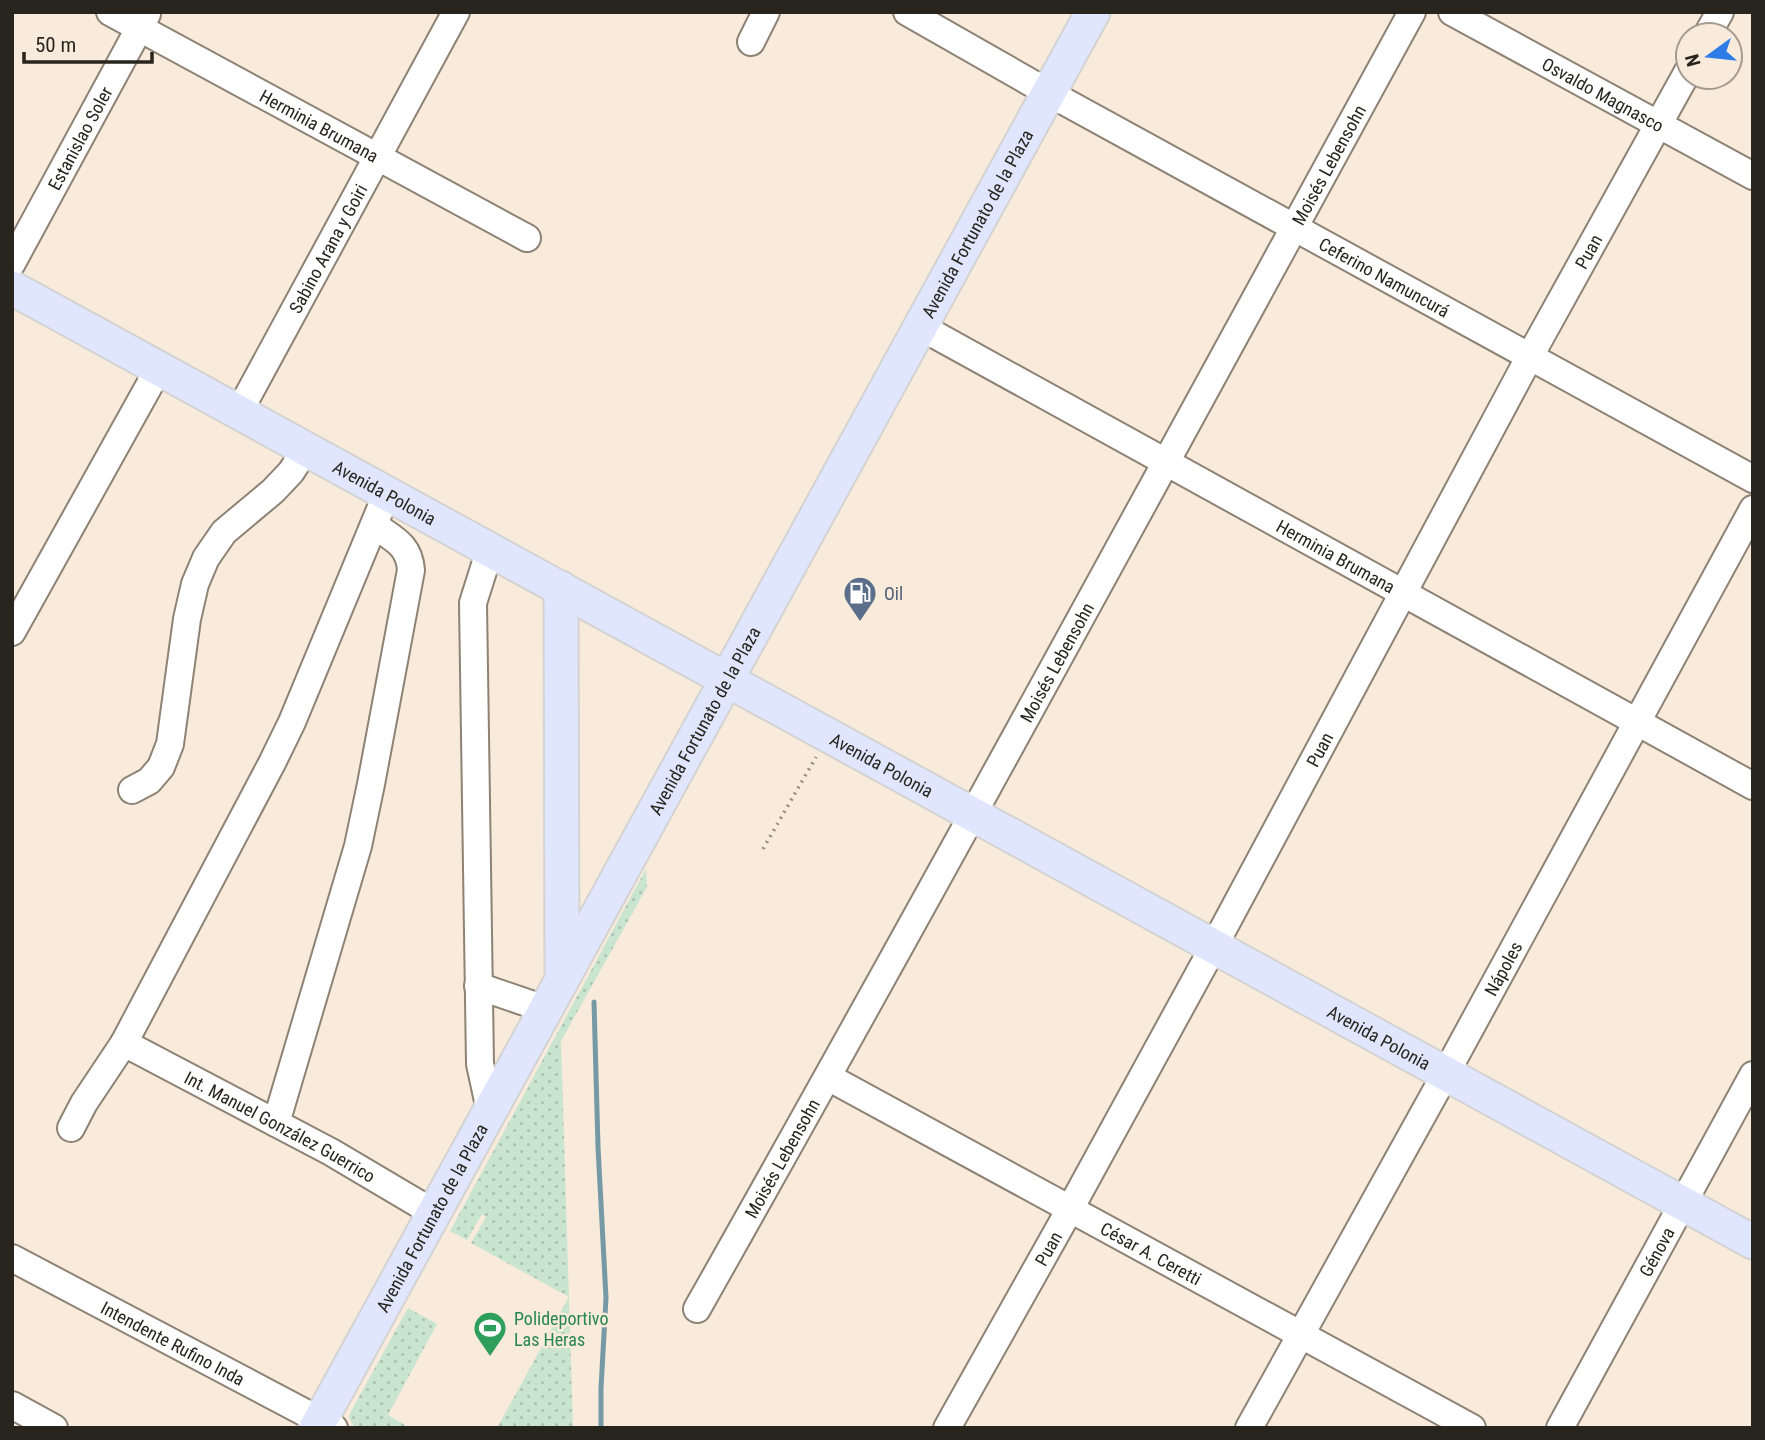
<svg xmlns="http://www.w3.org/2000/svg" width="1765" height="1440" font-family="'Roboto Condensed',sans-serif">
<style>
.grass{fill:url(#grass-dots)}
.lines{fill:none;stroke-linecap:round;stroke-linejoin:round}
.stream{stroke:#759aa6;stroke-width:5}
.minor-casing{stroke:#8d8274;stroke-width:30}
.major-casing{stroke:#d4d3d2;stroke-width:37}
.path{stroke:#978e83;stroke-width:3.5;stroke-dasharray:2 5;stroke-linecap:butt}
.minor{stroke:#fff;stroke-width:26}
.major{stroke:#dfe6fd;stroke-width:33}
.labels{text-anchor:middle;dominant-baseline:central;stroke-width:5;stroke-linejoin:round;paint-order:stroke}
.street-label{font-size:18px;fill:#28241e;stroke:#f8ebdc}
.service-label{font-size:18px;fill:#4e5e75;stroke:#f8ebdc;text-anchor:start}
.leisure-label{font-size:18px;fill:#27864d;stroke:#f8ebdc;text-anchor:start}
</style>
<defs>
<pattern id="grass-dots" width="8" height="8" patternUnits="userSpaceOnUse" patternTransform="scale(1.75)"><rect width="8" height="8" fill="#c9e4cf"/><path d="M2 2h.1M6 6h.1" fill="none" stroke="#adc3b1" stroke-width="1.8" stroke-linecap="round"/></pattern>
</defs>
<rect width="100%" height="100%" fill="#f8ebdc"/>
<g class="grass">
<path d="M 646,869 L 647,887 L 561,1041 L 573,1428 L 497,1428 L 569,1297 L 471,1243 L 486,1217 L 482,1214 L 467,1240 L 450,1231 Z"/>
<path d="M 408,1308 L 437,1324 L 388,1415 L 410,1428 L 355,1428 L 349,1418 L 350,1413 Z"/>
</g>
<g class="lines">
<path class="stream" d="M 594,1002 L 598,1147 L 606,1298 L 601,1388 L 601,1428"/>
<defs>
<g id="minor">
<path id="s1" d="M 110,12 L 527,238"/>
<path id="s2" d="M 907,12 L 1049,93 L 1753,479"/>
<path id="s3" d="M 1452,12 L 1753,176"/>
<path d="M 1707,35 L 1720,12"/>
<path d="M 751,42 L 766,12"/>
<path id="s4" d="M 12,263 L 147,14"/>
<path id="s5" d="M 921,327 L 1753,786"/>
<path id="s6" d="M 239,412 L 456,12"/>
<path d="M 12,632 L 159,368"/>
<path d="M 132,790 L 149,781 L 161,767 L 170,744 L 187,619 L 195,584 L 206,558 L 224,532 L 273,491 L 291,472 L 306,449"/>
<path d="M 478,986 L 545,1009"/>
<path id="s7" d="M 124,1043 L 331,1152 L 434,1213"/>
<path id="s8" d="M 828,1077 L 1472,1428"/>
<path d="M 490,1110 L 480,1064 L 473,603 L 490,549"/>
<path d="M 276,1123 L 358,846 L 371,784 L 411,570 C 409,544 393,539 374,525"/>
<path d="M 71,1128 L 84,1103 L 124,1043 L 272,763 L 292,722 L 387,493"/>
<path id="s9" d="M 12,1258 L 334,1428"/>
<path id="s10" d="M 697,1309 C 940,879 1175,445 1412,12"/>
<path d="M 12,1405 L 54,1428"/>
<path id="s11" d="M 947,1428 L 1070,1209 L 1214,946 L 1530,356 L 1688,71"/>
<path id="s12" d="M 1249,1428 L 1446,1073 L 1753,509"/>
<path id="s13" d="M 1560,1428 L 1753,1075"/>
</g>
<g id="major">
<path id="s14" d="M 12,288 L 1753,1242"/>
<path d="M 561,588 L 562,974"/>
<path id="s15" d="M 316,1428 L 1093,12"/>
</g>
</defs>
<use href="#minor" class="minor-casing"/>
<use href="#major" class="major-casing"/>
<path class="path" d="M 763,849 L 816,757"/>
<use href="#minor" class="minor"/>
<use href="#major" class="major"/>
</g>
<defs>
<symbol id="fuel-pin" viewBox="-11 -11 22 30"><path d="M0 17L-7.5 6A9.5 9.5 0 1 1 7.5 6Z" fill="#5c6f8a" stroke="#f8ebdc"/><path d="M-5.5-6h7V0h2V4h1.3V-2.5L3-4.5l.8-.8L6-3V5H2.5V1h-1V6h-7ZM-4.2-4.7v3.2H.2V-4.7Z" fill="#fff"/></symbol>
<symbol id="stadium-pin" viewBox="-11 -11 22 30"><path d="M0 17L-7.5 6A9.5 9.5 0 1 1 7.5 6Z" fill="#2e9e5b" stroke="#f8ebdc"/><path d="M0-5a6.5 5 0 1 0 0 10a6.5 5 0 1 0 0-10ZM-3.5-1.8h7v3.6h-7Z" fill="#fff"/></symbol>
</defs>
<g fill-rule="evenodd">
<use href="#fuel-pin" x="841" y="574" width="38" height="52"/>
<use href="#stadium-pin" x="471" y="1309" width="38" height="52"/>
</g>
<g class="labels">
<g class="street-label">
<text stroke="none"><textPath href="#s3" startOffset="172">Osvaldo Magnasco</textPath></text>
<text stroke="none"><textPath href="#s1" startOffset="238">Herminia Brumana</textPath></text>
<text stroke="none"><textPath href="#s4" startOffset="142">Estanislao Soler</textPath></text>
<text stroke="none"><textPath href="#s10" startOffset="1307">Moisés Lebensohn</textPath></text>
<text stroke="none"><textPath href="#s15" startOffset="1374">Avenida Fortunato de la Plaza</textPath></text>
<text stroke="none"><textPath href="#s6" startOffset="186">Sabino Arana y Goiri</textPath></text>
<text stroke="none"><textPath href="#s11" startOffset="1340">Puan</textPath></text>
<text stroke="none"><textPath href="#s2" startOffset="546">Ceferino Namuncurá</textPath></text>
<text stroke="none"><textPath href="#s14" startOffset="425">Avenida Polonia</textPath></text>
<text stroke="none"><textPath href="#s5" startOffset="474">Herminia Brumana</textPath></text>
<text stroke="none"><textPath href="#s10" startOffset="740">Moisés Lebensohn</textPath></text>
<text stroke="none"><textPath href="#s15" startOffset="807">Avenida Fortunato de la Plaza</textPath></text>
<text stroke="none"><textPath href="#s11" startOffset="774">Puan</textPath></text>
<text stroke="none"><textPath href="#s14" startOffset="992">Avenida Polonia</textPath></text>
<text stroke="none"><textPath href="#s12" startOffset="525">Nápoles</textPath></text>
<text stroke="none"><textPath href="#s14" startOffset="1559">Avenida Polonia</textPath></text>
<text stroke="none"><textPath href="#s7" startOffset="177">Int. Manuel González Guerrico</textPath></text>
<text stroke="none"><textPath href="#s10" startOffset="173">Moisés Lebensohn</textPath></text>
<text stroke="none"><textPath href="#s15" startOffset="240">Avenida Fortunato de la Plaza</textPath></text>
<text stroke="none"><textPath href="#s11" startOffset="206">Puan</textPath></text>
<text stroke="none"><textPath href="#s13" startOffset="201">Génova</textPath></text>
<text stroke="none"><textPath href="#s8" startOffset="368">César A. Ceretti</textPath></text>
<text stroke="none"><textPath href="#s9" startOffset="182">Intendente Rufino Inda</textPath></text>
</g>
<g class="service-label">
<text x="884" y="593">Oil</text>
</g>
<g class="leisure-label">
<text x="514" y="1318">Polideportivo<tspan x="514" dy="21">Las Heras</tspan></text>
</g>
</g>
<rect width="1765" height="1440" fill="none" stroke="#28241e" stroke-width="28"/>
<g transform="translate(1709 56) rotate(255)"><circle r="33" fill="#f8ebdc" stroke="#a59b90" stroke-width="2"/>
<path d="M0-5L12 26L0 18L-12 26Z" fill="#2d7ce7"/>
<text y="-10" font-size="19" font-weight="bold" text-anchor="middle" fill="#28241e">N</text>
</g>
<path d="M24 52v10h128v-10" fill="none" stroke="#28241e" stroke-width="3.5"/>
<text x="35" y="52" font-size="21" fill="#28241e" stroke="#f8ebdc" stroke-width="5" paint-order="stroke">50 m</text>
</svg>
